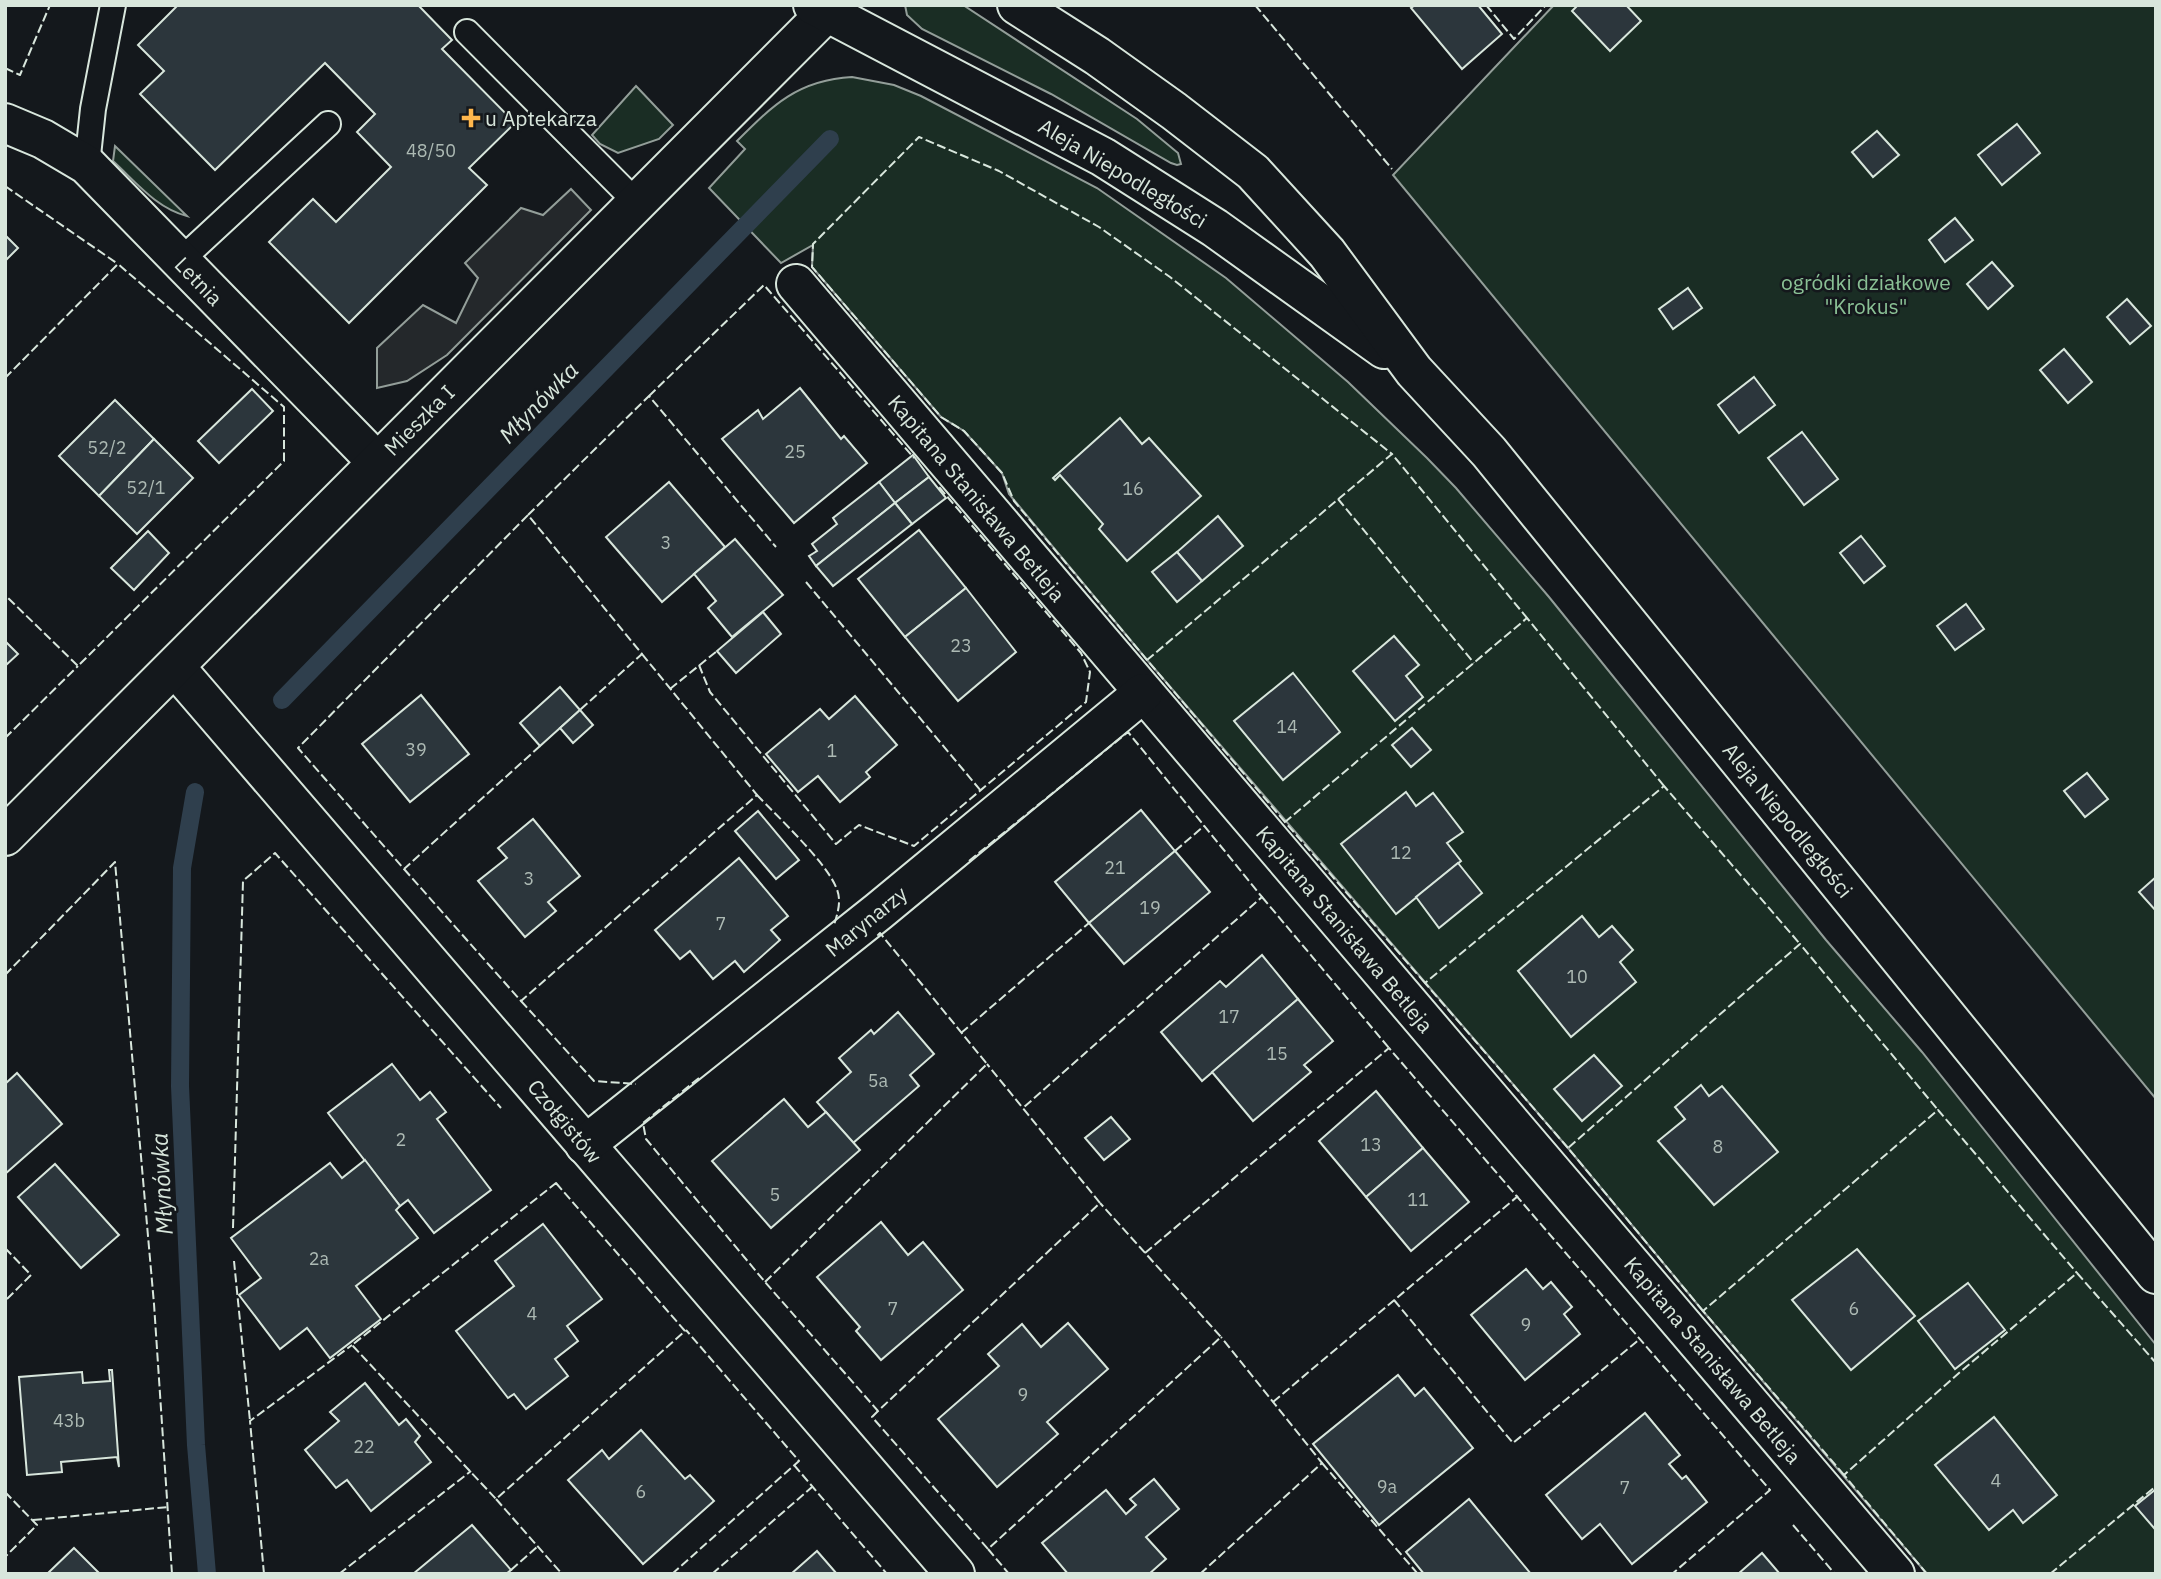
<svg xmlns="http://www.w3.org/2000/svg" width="2161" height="1579" font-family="'IBM Plex Sans',sans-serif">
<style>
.green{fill:#1a2d24;stroke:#939e99;stroke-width:2}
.parking{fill:#24282b;stroke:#939e99;stroke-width:2}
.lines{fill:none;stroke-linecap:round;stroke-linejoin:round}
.stream{stroke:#2f3f4d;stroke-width:18}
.building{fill:#2c363c;stroke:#d8e6dc;stroke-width:2}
.lane-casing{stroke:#d8e6dc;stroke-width:28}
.street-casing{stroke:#d8e6dc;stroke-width:42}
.secondary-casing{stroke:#d8e6dc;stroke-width:42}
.lane{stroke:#14181c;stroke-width:24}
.street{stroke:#14181c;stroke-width:38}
.secondary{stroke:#14181c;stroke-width:38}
.fence{stroke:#d8e6dc;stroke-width:2;stroke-dasharray:9 3.5;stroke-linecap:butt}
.poi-dot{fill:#ffb74d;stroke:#14181c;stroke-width:2.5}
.labels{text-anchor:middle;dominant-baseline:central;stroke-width:5;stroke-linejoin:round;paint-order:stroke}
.number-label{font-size:18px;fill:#adbab4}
.poi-label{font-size:21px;fill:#d8e6dc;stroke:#14181c;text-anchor:start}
.street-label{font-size:21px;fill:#d8e6dc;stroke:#14181c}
.park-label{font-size:21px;fill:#8ac095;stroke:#14181c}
.water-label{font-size:23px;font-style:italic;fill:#d8e6dc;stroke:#14181c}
</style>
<rect width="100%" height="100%" fill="#14181c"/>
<g class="green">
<path d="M 905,5 L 963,5 L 1137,119 L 1178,153 L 1181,164 L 1177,165 L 1171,163 L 1051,94 L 922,29 L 907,15 Z"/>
<path d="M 1554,5 L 2156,5 L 2156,1099 L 1393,175 Z"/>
<path d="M 852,77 L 894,85 L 921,96 L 1097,188 L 1226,278 L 1348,382 L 1427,458 L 1456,488 L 1549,597 L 1826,940 L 1922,1052 L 2156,1345 L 2156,1574 L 1927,1574 L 1703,1311 L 1568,1148 L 1147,660 L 1009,494 L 1002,473 L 964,431 L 941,417 L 812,267 L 813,245 L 781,263 L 709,188 L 745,149 L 737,141 C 773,105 798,80 852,77 Z"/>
<path d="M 636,86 L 673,125 L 659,139 L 618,153 L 600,144 L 592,135 Z"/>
<path d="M 115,146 L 187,216 C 156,208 136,182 113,161 Z"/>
</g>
<path class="parking" d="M 571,189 L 591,210 L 447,355 L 407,381 L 377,388 L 377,348 L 423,305 L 456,323 L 478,278 L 465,263 L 521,208 L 543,215 Z"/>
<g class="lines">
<g class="stream">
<path d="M 282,700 L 830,139"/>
<path d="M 195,792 L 182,868 L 180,1086 L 196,1445 L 207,1574"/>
</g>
</g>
<g class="building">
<path d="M 178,5 L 418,5 L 452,40 L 442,49 L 515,123 L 469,168 L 487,185 L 349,323 L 269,242 L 313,199 L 336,222 L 391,167 L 357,132 L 375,114 L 325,63 L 215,170 L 140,94 L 164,71 L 138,45 Z"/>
<path d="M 1415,5 L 1478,5 L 1502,34 L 1462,69 L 1411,8 Z"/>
<path d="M 1578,5 L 1626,5 L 1641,21 L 1610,51 L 1572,11 Z"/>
<path d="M 2017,124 L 2040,153 L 2002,185 L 1978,155 Z"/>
<path d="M 1877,131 L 1899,155 L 1873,177 L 1852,152 Z"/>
<path d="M 1955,218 L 1973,240 L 1945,262 L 1929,240 Z"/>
<path d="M 5,235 L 18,248 L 5,261 Z"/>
<path d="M 1992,262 L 2013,286 L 1988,309 L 1967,284 Z"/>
<path d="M 1688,288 L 1702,308 L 1673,329 L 1659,309 Z"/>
<path d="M 2127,299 L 2151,326 L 2130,344 L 2107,317 Z"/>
<path d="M 2064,349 L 2092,382 L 2068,403 L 2040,370 Z"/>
<path d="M 1754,377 L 1775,405 L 1739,433 L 1718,405 Z"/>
<path d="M 800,388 L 841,439 L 844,436 L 867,463 L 794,523 L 722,439 L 758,410 L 763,419 Z"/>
<path d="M 252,389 L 273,411 L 219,463 L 198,441 Z"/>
<path d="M 115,400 L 154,439 L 99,496 L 59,456 Z"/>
<path d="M 1120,418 L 1142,444 L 1149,438 L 1201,496 L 1127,561 L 1099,529 L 1103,524 L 1060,475 L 1055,480 L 1053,478 Z"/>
<path d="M 1802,432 L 1838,479 L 1804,505 L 1768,458 Z"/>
<path d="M 154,439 L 193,478 L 137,534 L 99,496 Z"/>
<path d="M 913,455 L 929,477 L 895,503 L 879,482 Z"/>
<path d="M 929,477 L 946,498 L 912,524 L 895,503 Z"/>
<path d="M 669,482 L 725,547 L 662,602 L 606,537 Z"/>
<path d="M 879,482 L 895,503 L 816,566 L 809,556 L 817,551 L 812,544 L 837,524 L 833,518 Z"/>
<path d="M 895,503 L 912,524 L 833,586 L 816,566 Z"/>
<path d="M 1218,516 L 1243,546 L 1202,581 L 1177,552 Z"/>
<path d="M 919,530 L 966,588 L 905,637 L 858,579 Z"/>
<path d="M 148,531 L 169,553 L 134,590 L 111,568 Z"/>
<path d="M 1861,536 L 1885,566 L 1864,583 L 1840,553 Z"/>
<path d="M 735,539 L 783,595 L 732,637 L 708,608 L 716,601 L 694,574 Z"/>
<path d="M 1177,552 L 1202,581 L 1177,602 L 1152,572 Z"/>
<path d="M 966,588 L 1016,652 L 958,701 L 905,637 Z"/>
<path d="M 1966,604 L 1984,629 L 1955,650 L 1937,626 Z"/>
<path d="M 763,612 L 781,634 L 736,673 L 717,651 Z"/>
<path d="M 1394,636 L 1419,665 L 1406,676 L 1423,697 L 1395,721 L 1353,671 Z"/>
<path d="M 5,641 L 18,654 L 5,666 Z"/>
<path d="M 1293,673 L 1340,732 L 1283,780 L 1234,721 Z"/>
<path d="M 560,687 L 580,710 L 540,746 L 520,723 Z"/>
<path d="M 421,695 L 469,754 L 410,802 L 362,744 Z"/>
<path d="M 855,696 L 897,745 L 866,772 L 870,777 L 840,802 L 818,776 L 798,792 L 766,754 L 820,709 L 829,719 Z"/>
<path d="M 580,710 L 593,725 L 573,743 L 560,728 Z"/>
<path d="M 1412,728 L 1431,750 L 1411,767 L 1392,745 Z"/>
<path d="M 2087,773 L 2108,799 L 2085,817 L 2064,791 Z"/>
<path d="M 1406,792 L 1416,806 L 1433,793 L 1463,832 L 1447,843 L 1461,861 L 1396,914 L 1341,844 Z"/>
<path d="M 1141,810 L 1175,851 L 1089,923 L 1055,882 Z"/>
<path d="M 758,811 L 799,860 L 776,879 L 735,831 Z"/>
<path d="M 533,819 L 580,876 L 548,902 L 556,911 L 525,937 L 478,881 L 507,858 L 498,848 Z"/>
<path d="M 1175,851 L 1210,892 L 1124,964 L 1089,923 Z"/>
<path d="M 739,858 L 788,916 L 771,930 L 780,940 L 744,972 L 735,961 L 713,979 L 690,951 L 680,959 L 655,930 Z"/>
<path d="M 1458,863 L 1482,893 L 1439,928 L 1416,897 Z"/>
<path d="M 2156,877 L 2156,911 L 2139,892 Z"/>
<path d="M 1582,916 L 1599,937 L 1612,926 L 1633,950 L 1620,962 L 1636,982 L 1571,1037 L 1518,971 Z"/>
<path d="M 1262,955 L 1298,999 L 1202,1081 L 1161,1032 L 1220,981 L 1226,987 Z"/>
<path d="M 1298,999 L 1333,1041 L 1304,1065 L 1311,1072 L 1253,1121 L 1212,1072 Z"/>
<path d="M 898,1012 L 934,1054 L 910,1075 L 919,1086 L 853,1143 L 817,1102 L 851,1072 L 839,1058 L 871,1030 L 874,1034 Z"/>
<path d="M 1594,1055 L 1622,1086 L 1582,1121 L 1554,1089 Z"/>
<path d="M 392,1064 L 420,1100 L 430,1092 L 446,1112 L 437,1119 L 491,1190 L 434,1233 L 408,1200 L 400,1206 L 328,1113 Z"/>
<path d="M 17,1073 L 62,1124 L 5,1174 L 5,1084 Z"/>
<path d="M 1701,1085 L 1709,1096 L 1722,1086 L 1778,1152 L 1714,1205 L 1658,1141 L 1685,1119 L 1675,1107 Z"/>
<path d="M 1376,1091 L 1423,1148 L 1366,1197 L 1319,1141 Z"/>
<path d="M 784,1099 L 808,1127 L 826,1112 L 860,1150 L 771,1228 L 712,1161 Z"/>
<path d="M 1111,1117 L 1130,1139 L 1104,1160 L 1085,1138 Z"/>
<path d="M 1423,1148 L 1469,1202 L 1411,1251 L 1366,1197 Z"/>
<path d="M 365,1160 L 400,1206 L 396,1210 L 418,1238 L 356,1286 L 381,1319 L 330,1358 L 307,1328 L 280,1349 L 239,1295 L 261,1278 L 231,1238 L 330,1163 L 342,1178 Z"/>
<path d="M 55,1164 L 119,1235 L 81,1268 L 18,1197 Z"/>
<path d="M 881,1222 L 908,1255 L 923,1242 L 963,1290 L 881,1360 L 856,1331 L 860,1327 L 817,1277 Z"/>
<path d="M 543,1224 L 602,1299 L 567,1326 L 578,1341 L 555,1359 L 568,1376 L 526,1409 L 514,1394 L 508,1398 L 456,1331 L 514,1286 L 495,1261 Z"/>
<path d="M 1857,1249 L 1915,1316 L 1851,1370 L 1792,1300 Z"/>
<path d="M 1526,1269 L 1543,1289 L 1551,1282 L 1572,1307 L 1564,1314 L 1580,1334 L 1525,1380 L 1471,1315 Z"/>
<path d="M 1968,1283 L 2005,1330 L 1955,1369 L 1918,1321 Z"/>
<path d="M 1068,1323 L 1108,1369 L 1047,1422 L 1058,1434 L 997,1487 L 938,1419 L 999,1366 L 988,1354 L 1022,1324 L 1041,1347 Z"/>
<path d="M 109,1370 L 112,1370 L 119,1467 L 117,1457 L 61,1462 L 62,1472 L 27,1475 L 19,1377 L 82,1372 L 83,1383 L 110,1381 Z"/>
<path d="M 1398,1375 L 1415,1396 L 1424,1388 L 1473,1448 L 1379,1525 L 1313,1444 Z"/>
<path d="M 365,1383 L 399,1425 L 406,1419 L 420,1436 L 415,1442 L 431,1462 L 371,1511 L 347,1480 L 336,1488 L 305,1450 L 339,1421 L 330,1412 Z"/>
<path d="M 1645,1413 L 1680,1455 L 1669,1464 L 1682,1479 L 1686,1476 L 1707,1502 L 1632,1564 L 1600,1524 L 1582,1539 L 1546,1495 Z"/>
<path d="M 1994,1417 L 2057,1495 L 2023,1523 L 2013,1510 L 1989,1530 L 1935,1465 Z"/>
<path d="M 641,1430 L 685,1479 L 690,1475 L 714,1501 L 643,1564 L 568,1480 L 602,1450 L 609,1459 Z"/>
<path d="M 1154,1479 L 1179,1509 L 1146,1537 L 1166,1559 L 1149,1574 L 1068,1574 L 1042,1543 L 1106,1490 L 1126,1514 L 1136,1505 L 1130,1499 Z"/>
<path d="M 2156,1489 L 2156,1526 L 2154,1528 L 2135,1506 Z"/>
<path d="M 1469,1499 L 1531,1574 L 1424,1574 L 1406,1552 Z"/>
<path d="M 472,1525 L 511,1570 L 506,1574 L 413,1574 Z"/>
<path d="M 74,1548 L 100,1574 L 47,1574 Z"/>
<path d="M 817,1551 L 837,1574 L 791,1574 Z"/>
<path d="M 1762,1553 L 1780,1574 L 1738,1574 Z"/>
</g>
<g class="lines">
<defs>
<g id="lane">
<path d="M 467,32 L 636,202"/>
<path d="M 87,165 L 93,109 L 113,5"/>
<path d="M 180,261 L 328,124"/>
</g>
<g id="street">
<path d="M 5,123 L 43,139 L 87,165 L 377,462"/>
<path d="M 796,284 L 1895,1574"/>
<path d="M 175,667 L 955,1574"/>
<path d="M 5,836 L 827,12"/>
<path d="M 585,1145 L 879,911 L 1143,693"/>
</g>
<g id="secondary">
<path d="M 813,5 L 1103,157 L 1215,228 L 1384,349"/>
<path d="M 1017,5 L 1097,56 L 1174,111 L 1253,172 L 1327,253 L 1414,371 L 1489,452 L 2156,1274"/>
</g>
</defs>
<use href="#lane" class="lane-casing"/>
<use href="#street" class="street-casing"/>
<use href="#secondary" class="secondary-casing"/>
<use href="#lane" class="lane"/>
<use href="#street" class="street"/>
<use href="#secondary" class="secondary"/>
<g class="fence">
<path d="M 1255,5 L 1392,169"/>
<path d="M 1486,5 L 1514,39 L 1546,5"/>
<path d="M 5,68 L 20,75 L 50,5"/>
<path d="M 5,186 L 118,264"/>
<path d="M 5,378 L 118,264 L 284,407 L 284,461 L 78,666 L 5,595"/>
<path d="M 649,396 L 764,285 L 914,458"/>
<path d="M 1338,499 L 1474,663"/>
<path d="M 528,515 L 649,396 L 776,547"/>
<path d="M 806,582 L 981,791"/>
<path d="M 1147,660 L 1014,501 L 1002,473 L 964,431 L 941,417 L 812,267 L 813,244 L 919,137 L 999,171 L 1099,227 L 1170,277 L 1392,454"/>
<path d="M 699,665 L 710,692 L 836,844 L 859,825 L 914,846 L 1086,702 L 1090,672 L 1081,653 L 939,487"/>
<path d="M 670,689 L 717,651"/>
<path d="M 5,738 L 78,666"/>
<path d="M 540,746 L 404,869 L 298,748 L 528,515 L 642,654 L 580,710"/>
<path d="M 757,795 C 778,817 825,861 836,887 C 842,900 838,912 834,925"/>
<path d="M 1285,822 L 1147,660 L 1392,454 L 1527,618"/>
<path d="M 1175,851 L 1204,826"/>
<path d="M 969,861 L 1128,732 L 1262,897 L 1023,1108"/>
<path d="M 404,869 L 521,1001 L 757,795 L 642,654"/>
<path d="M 1262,897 L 1389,1048"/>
<path d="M 5,975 L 115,862 L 154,1304 L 172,1574"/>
<path d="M 1425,983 L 1285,822 L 1527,618 L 1664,786"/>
<path d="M 521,1001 L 594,1081 L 636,1084"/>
<path d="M 961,1033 L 1089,923"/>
<path d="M 699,1078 L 643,1123 L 646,1139 L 765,1282 L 878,1411 L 1100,1203 L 987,1064"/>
<path d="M 1568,1148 L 1425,983 L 1664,786 L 1800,944"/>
<path d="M 556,1183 L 685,1331 L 496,1499 L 352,1345 Z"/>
<path d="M 233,1228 L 243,881 L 275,853 L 501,1108"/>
<path d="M 5,1248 L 31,1275 L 5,1301"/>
<path d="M 1145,1253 L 1389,1048 L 1770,1490 L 1672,1574"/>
<path d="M 234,1261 L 250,1421"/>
<path d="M 765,1282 L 987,1064 L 880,933 L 877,936"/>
<path d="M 1394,1300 L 1513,1443 L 1640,1339"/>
<path d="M 1703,1311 L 1568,1148 L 1800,944 L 1938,1110"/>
<path d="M 1273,1402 L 1518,1196"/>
<path d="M 878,1411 L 872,1417 L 988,1549 L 1221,1337 L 1100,1203"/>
<path d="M 1322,1463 L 1418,1574"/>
<path d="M 794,1465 L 887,1574"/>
<path d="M 1844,1475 L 1703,1311 L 1938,1110 L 2077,1273"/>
<path d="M 5,1492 L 37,1525 L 5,1557"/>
<path d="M 496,1499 L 562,1574"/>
<path d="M 33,1520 L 168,1507"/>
<path d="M 1793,1525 L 1835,1574"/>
<path d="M 988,1549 L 1009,1574"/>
<path d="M 511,1570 L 538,1546"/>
<path d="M 264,1574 L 250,1421 L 352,1345"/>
<path d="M 339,1574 L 471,1471"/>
<path d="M 672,1574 L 799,1461 L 686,1330"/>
<path d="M 712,1574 L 812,1487"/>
<path d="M 1200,1574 L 1322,1463 L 1221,1337"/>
<path d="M 1927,1574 L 1844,1475 L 1959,1373 L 2077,1273 L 2156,1363"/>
<path d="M 2050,1574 L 2156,1486"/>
</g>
</g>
<path class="poi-dot" d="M467.5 107.5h7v7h7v7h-7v7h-7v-7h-7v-7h7z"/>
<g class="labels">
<g class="number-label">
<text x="431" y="150">48/50</text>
<text x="107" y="447">52/2</text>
<text x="795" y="451">25</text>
<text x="146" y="487">52/1</text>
<text x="1133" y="488">16</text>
<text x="666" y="542">3</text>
<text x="961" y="645">23</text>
<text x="1287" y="726">14</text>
<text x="416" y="749">39</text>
<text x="832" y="750">1</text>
<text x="1401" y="852">12</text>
<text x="1115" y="867">21</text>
<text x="529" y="878">3</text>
<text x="1150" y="907">19</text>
<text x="721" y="923">7</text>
<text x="1577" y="976">10</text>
<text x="1229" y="1016">17</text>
<text x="1277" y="1053">15</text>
<text x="878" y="1080">5a</text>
<text x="401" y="1139">2</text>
<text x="1371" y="1144">13</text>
<text x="1718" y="1146">8</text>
<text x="775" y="1194">5</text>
<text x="1418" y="1199">11</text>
<text x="319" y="1258">2a</text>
<text x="893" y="1308">7</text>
<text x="1854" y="1308">6</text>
<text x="532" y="1313">4</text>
<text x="1526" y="1324">9</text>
<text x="1023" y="1394">9</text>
<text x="69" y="1420">43b</text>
<text x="364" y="1446">22</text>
<text x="1996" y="1480">4</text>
<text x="1387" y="1486">9a</text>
<text x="1625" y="1487">7</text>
<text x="641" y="1491">6</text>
</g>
<g class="poi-label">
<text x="485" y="118">u Aptekarza</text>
</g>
<g class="street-label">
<text transform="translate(1123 173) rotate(31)">Aleja Niepodległości</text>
<text transform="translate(199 281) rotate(46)">Letnia</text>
<text transform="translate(419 420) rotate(-45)">Mieszka I</text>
<text transform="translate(977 498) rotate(50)">Kapitana Stanisława Betleja</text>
<text transform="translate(1788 820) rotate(51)">Aleja Niepodległości</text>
<text transform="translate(866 921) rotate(-39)">Marynarzy</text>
<text transform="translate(1345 929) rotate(50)">Kapitana Stanisława Betleja</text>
<text transform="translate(565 1121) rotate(50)">Czołgistów</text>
<text transform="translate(1713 1360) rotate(50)">Kapitana Stanisława Betleja</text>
</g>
<g class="park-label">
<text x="1866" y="282">ogródki działkowe<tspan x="1866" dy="24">"Krokus"</tspan></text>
</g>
<g class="water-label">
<text transform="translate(538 402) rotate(-46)">Młynówka</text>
<text transform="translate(161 1184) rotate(-93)">Młynówka</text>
</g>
</g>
<rect width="2161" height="1579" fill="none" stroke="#d8e6dc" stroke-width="14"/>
</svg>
